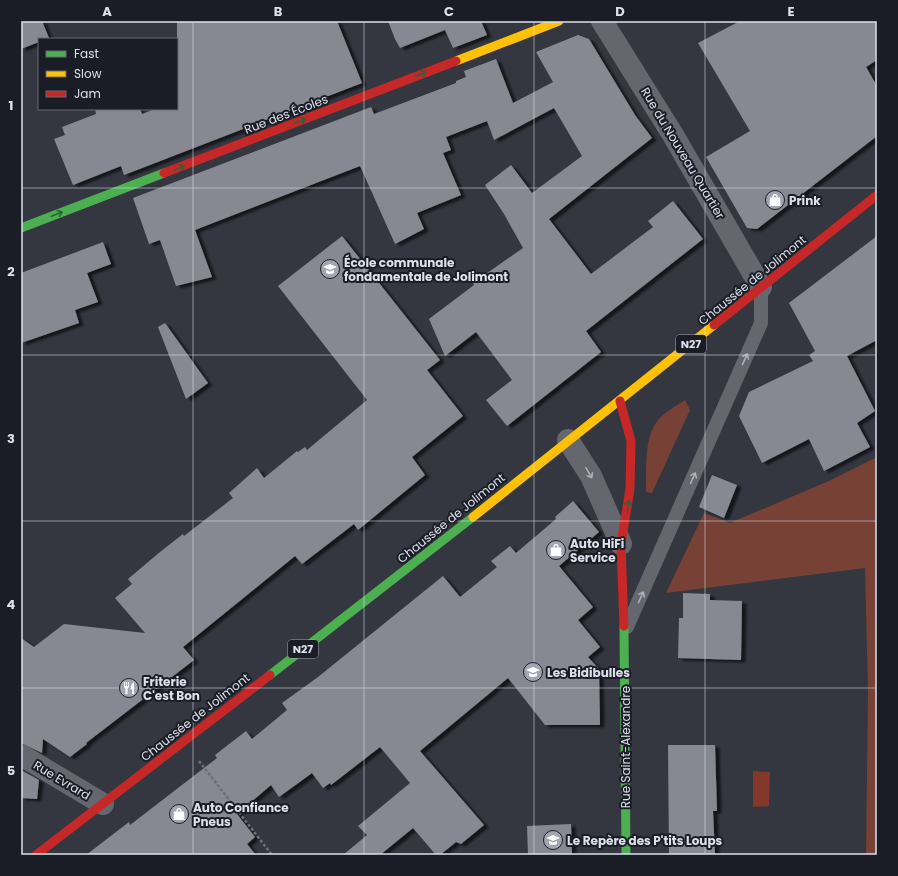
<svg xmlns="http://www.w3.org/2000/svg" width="898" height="876" font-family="Poppins,sans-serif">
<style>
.green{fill:#774136}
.water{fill:#84382a}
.building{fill:#868991;filter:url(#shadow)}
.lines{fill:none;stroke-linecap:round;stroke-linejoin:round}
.path{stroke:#6c6f76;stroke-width:2.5;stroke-dasharray:3 2;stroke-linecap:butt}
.lane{stroke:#64676e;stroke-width:14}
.street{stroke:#64676e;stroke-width:22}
.fast{stroke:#4caf50;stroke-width:9}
.slow{stroke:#ffc107;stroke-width:9}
.jam{stroke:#c62828;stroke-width:9}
.oneway{stroke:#305f38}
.oneway2{stroke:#acb0ba}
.grid{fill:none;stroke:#dce1ec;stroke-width:1;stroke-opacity:0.55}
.labels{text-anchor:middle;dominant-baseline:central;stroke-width:4;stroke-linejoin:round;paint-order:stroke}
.shield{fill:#1a1d25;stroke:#a2a6b0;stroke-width:1}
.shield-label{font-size:11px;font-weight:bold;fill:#dce1ec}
.street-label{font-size:12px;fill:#dce1ec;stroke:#1a1d25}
.poi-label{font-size:12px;font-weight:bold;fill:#dce1ec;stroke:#1a1d25;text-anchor:start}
.neatline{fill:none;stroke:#dce1ec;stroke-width:1.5}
.grid-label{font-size:13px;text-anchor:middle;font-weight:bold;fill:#dce1ec}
</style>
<defs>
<filter id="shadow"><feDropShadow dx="4.5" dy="2.5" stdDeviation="1" flood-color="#0009"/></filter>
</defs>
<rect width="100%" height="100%" fill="#343740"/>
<g class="green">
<path d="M 685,400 L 690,410 L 652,493 L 646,492 C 647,470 643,439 658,420 C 665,412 676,406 685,400 Z"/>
<path d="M 877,457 L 877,855 L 866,855 L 868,691 L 865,568 L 666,593 L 704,513 L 730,523 L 831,480 Z"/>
</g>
<path class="water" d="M 753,771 L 770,772 L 769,806 L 753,807 Z"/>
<g class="building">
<path d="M 21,21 L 42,21 L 49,38 L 39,39 L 39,42 L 21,49 Z"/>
<path d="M 177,21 L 337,21 L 362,83 L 124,175 L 121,166 L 73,185 L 54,139 L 65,135 L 62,127 L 96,114 L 95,109 L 140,109 L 142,114 L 155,109 L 177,109 Z"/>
<path d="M 388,21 L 481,21 L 487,35 L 453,48 L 445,30 L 400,48 L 395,39 Z"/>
<path d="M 740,21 L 877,21 L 877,60 L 866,67 L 877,86 L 877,136 L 757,229 L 747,228 L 706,157 L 750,131 L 698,43 Z"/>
<path d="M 578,35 L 589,39 L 635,115 L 652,138 L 549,219 L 591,274 L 653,227 L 648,221 L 673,201 L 703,239 L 586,331 L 601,352 L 507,426 L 486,400 L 512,380 L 476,332 L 445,356 L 429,319 L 474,285 L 473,283 L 523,248 L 504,214 L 485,185 L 511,165 L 532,193 L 582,156 L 554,108 L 494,140 L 487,121 L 446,137 L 451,150 L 443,153 L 461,195 L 417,213 L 424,229 L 395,244 L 360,166 L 195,230 L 212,277 L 176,286 L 160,240 L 149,244 L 133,198 L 371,107 L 374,114 L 456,83 L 456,81 L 466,77 L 464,71 L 496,59 L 513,103 L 553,82 L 536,52 Z"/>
<path d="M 342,236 L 440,360 L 427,370 L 463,416 L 412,457 L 425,475 L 414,484 L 358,530 L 354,524 L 302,564 L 295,556 L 183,647 L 194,660 L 86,743 L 87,744 L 70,757 L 43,739 L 42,753 L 21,743 L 21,638 L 34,647 L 64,624 L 145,633 L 115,598 L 132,584 L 128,579 L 160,552 L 183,534 L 184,536 L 233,498 L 229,493 L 257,468 L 264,478 L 297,451 L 298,452 L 305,447 L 307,450 L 367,400 L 278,286 Z"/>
<path d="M 877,236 L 877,340 L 847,356 L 875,411 L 857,423 L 870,447 L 824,471 L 809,439 L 762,463 L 739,416 L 749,392 L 813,361 L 809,355 L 815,351 L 789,303 Z"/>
<path d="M 103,242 L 111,264 L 87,273 L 98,302 L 75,310 L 79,323 L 21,343 L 21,273 Z"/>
<path d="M 165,323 L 208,383 L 186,399 L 158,327 Z"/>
<path d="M 712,475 L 737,485 L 724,518 L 699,507 Z"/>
<path d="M 573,501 L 599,532 L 559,566 L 593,607 L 578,620 L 600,647 L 588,657 L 599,669 L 600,725 L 545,725 L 508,678 L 420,751 L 484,825 L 461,844 L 456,842 L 440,855 L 436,855 L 413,828 L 380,855 L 343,855 L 367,835 L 358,826 L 410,783 L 380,747 L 331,785 L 330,783 L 323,788 L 312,773 L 279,797 L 271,785 L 237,814 L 255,837 L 247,844 L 256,855 L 86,855 L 129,822 L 130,825 L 217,758 L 215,755 L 246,731 L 252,739 L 287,710 L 282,703 L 318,677 L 443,576 L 460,597 L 497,567 L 491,561 L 510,546 L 516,553 L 556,519 L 555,517 Z"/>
<path d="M 683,593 L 710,594 L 710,600 L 742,601 L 741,660 L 678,658 L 679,618 L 683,618 Z"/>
<path d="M 668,745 L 715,745 L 717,811 L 713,811 L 715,854 L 669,855 Z"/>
<path d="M 21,770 L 39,780 L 37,799 L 21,798 Z"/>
<path d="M 571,824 L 572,855 L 528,855 L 527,826 Z"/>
</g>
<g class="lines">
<path class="path" d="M 199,761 L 272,855"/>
<path class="lane" d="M 627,627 L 761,323 L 761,287"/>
<g class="street">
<path d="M 602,21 L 673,135 L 761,287"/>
<path d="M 568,440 L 591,476 L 621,544"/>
<path d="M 21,755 L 103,804"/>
</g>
<g class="fast">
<path d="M 21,228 L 164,173"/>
<path d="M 624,626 L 626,855"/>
<path d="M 270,675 L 473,517"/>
</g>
<g class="slow">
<path d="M 456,61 L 559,21"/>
<path d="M 473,517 L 714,325"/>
</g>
<g class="jam">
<path d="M 164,173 L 456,61"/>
<path d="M 714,325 L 877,195"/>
<path d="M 620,401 L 631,441 L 630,489 L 621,544 L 624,626"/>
<path d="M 36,855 L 270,675"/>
</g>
</g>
<defs><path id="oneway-shaft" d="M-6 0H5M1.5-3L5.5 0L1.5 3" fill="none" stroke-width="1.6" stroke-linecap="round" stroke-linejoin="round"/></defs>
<g class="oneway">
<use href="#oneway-shaft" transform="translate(421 74) rotate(-21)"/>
<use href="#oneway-shaft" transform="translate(300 121) rotate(-21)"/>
<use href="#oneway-shaft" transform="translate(179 168) rotate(-21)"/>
<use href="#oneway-shaft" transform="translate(57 214) rotate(-21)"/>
<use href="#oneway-shaft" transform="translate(628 506) rotate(-81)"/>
</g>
<g class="oneway2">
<use href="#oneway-shaft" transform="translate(745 359) rotate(-66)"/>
<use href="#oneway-shaft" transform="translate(589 473) rotate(60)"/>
<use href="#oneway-shaft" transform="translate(693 478) rotate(-66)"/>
<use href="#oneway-shaft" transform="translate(641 597) rotate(-66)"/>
</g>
<path class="grid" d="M 193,21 L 193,855M 364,21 L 364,855M 534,21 L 534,855M 705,21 L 705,855M 21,188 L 877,188M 21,355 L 877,355M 21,521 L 877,521M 21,688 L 877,688"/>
<defs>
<symbol id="shop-disc" viewBox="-11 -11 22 22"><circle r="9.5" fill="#a1a6b0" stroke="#1a1d25"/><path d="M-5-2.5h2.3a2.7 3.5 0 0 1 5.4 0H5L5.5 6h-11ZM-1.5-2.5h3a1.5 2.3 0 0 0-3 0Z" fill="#fff"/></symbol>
<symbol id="school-disc" viewBox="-11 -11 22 22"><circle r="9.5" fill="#a1a6b0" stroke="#1a1d25"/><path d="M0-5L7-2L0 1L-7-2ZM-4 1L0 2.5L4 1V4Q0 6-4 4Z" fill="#fff"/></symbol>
<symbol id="restaurant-disc" viewBox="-11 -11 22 22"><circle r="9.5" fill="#a1a6b0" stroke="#1a1d25"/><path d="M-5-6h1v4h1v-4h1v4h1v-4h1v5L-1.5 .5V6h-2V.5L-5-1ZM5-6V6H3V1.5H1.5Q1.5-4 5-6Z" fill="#fff"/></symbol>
</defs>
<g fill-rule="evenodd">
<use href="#shop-disc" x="764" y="189" width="22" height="22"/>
<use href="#school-disc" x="319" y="258" width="22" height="22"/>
<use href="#shop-disc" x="545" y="539" width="22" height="22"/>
<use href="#school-disc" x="522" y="661" width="22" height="22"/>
<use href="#restaurant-disc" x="118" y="677" width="22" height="22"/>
<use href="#shop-disc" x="168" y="803" width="22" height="22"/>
<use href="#school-disc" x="542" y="829" width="22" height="22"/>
</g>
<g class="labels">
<g class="shield">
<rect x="676" y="335" width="30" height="18" rx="3"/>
<rect x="288" y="640" width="30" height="18" rx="3"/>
</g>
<g class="shield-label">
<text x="691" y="344">N27</text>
<text x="303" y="649">N27</text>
</g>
<g class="street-label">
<text transform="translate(286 114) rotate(-21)">Rue des Écoles</text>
<text transform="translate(683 153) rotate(59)">Rue du Nouveau Quartier</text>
<text transform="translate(752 280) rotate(-39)">Chaussée de Jolimont</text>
<text transform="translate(451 518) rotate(-39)">Chaussée de Jolimont</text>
<text transform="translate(195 717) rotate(-38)">Chaussée de Jolimont</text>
<text transform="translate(625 747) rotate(-90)">Rue Saint-Alexandre</text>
<text transform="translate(62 780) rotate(31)">Rue Evrard</text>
</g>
<g class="poi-label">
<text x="789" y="200">Prink</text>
<text x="344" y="262">École communale<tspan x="344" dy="14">fondamentale de Jolimont</tspan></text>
<text x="570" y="543">Auto HiFi<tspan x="570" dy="14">Service</tspan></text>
<text x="547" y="672">Les Bidibulles</text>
<text x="143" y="681">Friterie<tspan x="143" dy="14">C'est Bon</tspan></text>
<text x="193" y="807">Auto Confiance<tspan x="193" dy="14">Pneus</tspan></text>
<text x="567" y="840">Le Repère des P'tits Loups</text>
</g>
</g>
<rect width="898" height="876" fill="none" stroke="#1a1d25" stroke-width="44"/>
<rect x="38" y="38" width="140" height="72" fill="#1a1d25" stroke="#686b75"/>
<rect x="46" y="51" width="20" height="6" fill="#4caf50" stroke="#686b75"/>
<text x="74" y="58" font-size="12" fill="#dce1ec">Fast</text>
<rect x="46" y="71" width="20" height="6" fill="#ffc107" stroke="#686b75"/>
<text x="74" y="78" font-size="12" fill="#dce1ec">Slow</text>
<rect x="46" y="91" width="20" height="6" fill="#c62828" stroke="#686b75"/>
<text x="74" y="98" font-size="12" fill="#dce1ec">Jam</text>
<rect x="22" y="22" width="854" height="832" class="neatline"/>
<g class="grid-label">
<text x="107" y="16">A</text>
<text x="278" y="16">B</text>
<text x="449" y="16">C</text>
<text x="620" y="16">D</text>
<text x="791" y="16">E</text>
<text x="11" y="110">1</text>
<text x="11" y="276">2</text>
<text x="11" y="443">3</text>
<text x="11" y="609">4</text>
<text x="11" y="775">5</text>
</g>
</svg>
